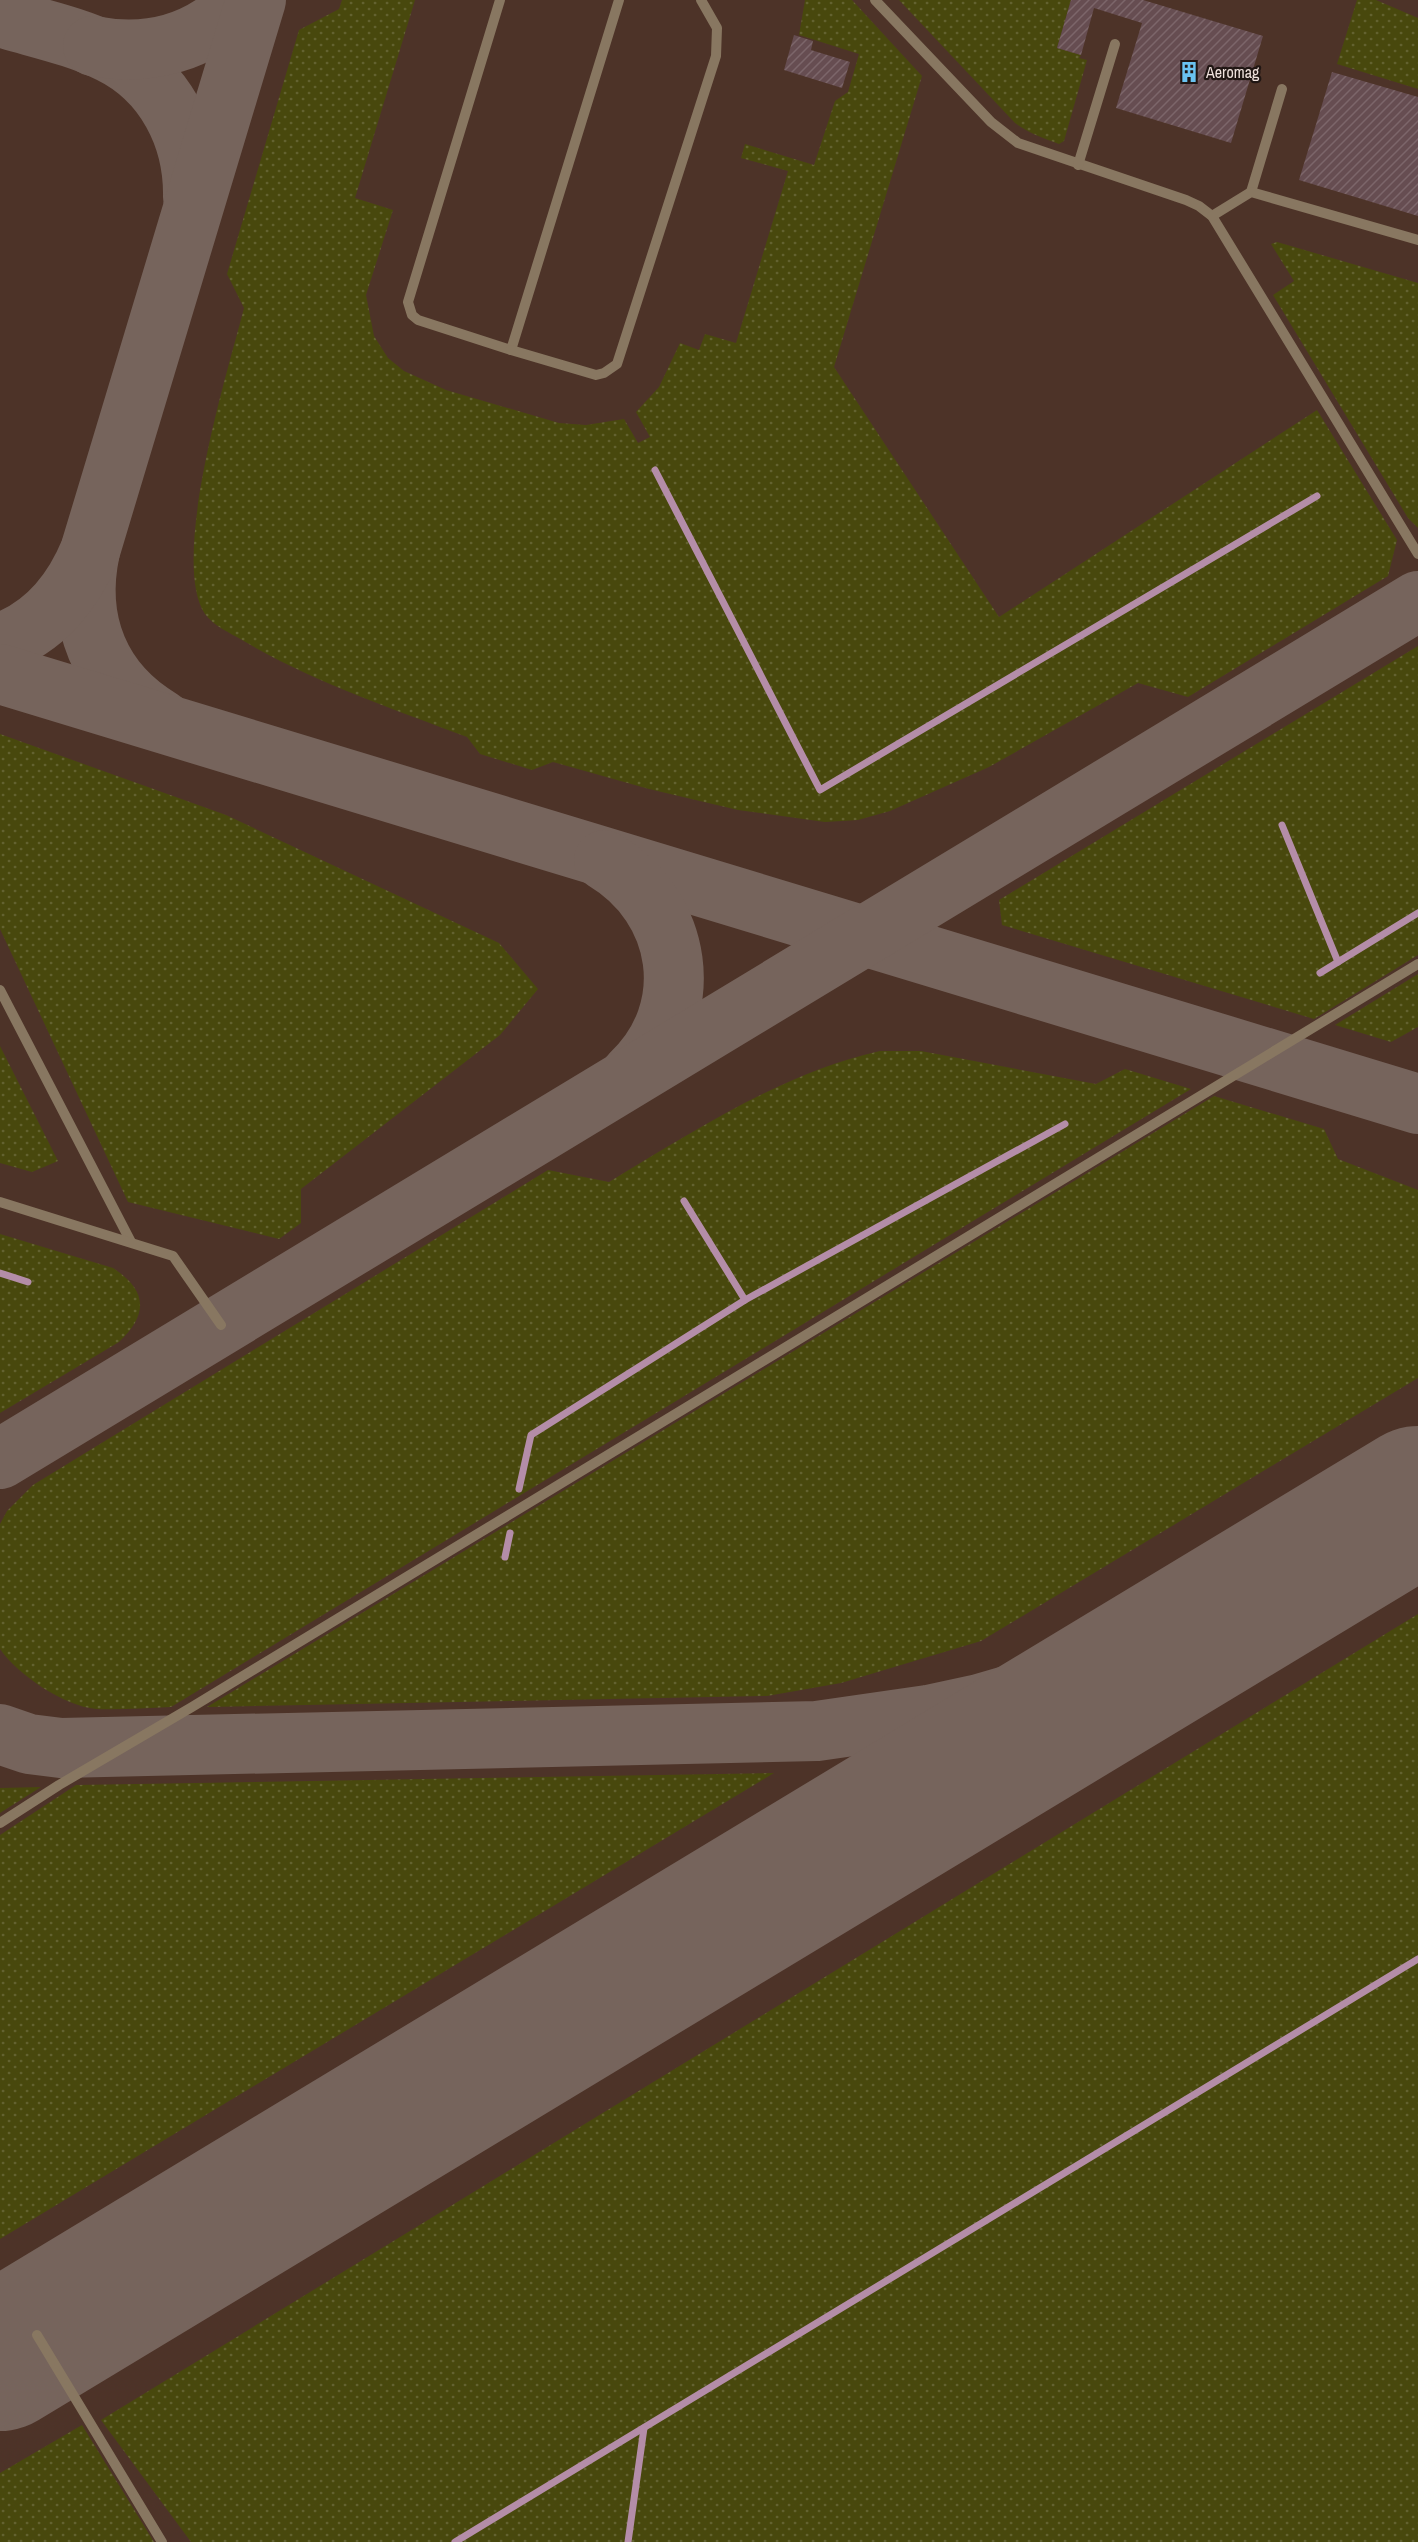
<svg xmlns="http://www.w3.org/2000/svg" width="1418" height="2542" font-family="'Archivo Narrow',sans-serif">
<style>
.built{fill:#4d3328}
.grass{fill:url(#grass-dots)}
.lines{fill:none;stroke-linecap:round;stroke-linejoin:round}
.stream{stroke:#b48da8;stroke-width:7}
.taxiway{stroke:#76645c;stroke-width:60}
.runway{stroke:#76645c;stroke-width:148}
.building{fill:url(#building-hatch)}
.service{stroke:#887761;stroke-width:10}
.labels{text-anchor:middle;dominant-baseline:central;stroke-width:4.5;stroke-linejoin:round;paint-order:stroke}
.poi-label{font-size:16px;fill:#f0e2dd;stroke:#201613;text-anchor:start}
</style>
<defs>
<pattern id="grass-dots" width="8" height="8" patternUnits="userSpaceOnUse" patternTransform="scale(1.5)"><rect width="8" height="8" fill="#48480d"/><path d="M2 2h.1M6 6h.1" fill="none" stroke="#636230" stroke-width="1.8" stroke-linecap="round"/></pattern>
<pattern id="building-hatch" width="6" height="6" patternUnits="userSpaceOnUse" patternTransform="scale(1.5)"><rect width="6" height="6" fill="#664d51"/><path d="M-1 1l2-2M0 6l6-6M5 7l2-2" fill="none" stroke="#7c666a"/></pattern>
</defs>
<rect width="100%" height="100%" fill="#402b23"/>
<rect class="built" x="0" y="0" width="1418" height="2542"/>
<g class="grass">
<path d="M 342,0 L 415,0 L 355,198 L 393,210 L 366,295 L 374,336 L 388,358 L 404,371 L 446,390 L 559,423 L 586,425 L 624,419 L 638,443 L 650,437 L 636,412 L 659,387 L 680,343 L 699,350 L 705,334 L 736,343 L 788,171 L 741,158 L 745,144 L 814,165 L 835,101 L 848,92 L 859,54 L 799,35 L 805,0 L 852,0 L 922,76 L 834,367 L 999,617 L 1317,410 L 1397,540 L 1388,576 L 1188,697 L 1138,683 L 989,767 L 890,811 L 858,820 L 825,822 L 738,810 L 649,789 L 553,762 L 532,770 L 480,754 L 467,737 C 391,708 313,682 242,640 C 230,633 214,626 205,614 C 169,560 228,371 244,308 L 227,274 L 299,30 L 339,9 Z"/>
<path d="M 899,0 L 1071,0 L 1057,48 L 1081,55 L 1079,58 L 1087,60 L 1064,141 L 1059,144 C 1043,138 1028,133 1015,123 Z"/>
<path d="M 1357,0 L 1376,0 L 1418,18 L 1418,89 L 1337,64 Z"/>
<path d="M 1277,242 L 1418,283 L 1418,528 L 1408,518 L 1273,295 L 1294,281 L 1271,244 Z"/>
<path d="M 1418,646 L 1418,955 L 1314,1019 L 1002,925 L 999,900 Z"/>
<path d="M 0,734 L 226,815 L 499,943 L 538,989 L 500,1035 L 301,1189 L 301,1223 L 279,1239 L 128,1202 L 0,929 Z"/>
<path d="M 1418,974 L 1418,1027 L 1391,1042 L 1335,1025 Z"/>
<path d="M 0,1046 L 58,1161 L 32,1172 L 0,1163 Z"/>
<path d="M 880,1051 L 921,1051 L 1096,1084 L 1125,1069 L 1191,1089 L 171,1707 C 146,1708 121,1710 96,1709 C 64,1706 18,1675 0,1649 L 0,1524 L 7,1511 L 33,1485 L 548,1170 L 609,1182 C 694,1131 782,1073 880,1051 Z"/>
<path d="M 1214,1096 L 1324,1129 L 1338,1159 L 1418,1190 L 1418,1378 L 981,1641 L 841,1683 L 767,1696 L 207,1707 Z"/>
<path d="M 0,1234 L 113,1268 C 147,1290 149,1314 119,1342 L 0,1413 Z"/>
<path d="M 1418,1614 L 1418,2542 L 191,2542 L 101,2420 Z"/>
<path d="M 774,1773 L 0,2239 L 0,1835 L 76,1785 Z"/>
<path d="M 41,1787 L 0,1813 L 0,1788 Z"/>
<path d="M 82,2425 L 154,2542 L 0,2542 L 0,2473 Z"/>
</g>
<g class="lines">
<g class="stream">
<path d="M 655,470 L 820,790 L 1317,496"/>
<path d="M 1282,825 L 1338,962 L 1418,913"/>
<path d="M 1320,973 L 1338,962"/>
<path d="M 684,1201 L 745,1300"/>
<path d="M 0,1273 L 28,1282"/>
<path d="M 519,1489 L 531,1435 L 745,1300 L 1065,1124"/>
<path d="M 505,1557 L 510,1533"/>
<path d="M 455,2542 L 1418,1959"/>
<path d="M 628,2542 L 644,2428"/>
</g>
<g class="taxiway">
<path d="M 0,17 C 36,28 76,36 110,53 C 165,80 194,137 193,197"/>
<path d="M 93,46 C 150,57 202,42 242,0"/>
<path d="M 90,551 C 75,621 99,683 162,720"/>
<path d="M 0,643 C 44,628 73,592 90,551 L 256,0"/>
<path d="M 0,674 L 1418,1104"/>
<path d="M 604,860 C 683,907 699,1010 631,1074"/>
<path d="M 0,1459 L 1418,601"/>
<path d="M 0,1734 L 29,1744 L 61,1748 L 817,1731 L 928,1715 L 979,1704 L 1174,1648"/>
</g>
<path class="runway" d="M 0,2357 L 1418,1500"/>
</g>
<g class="building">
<path d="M 1071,0 L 1143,0 L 1263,36 L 1231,143 L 1116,108 L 1142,23 L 1094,8 L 1081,55 L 1057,48 Z"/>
<path d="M 794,35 L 813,41 L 811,50 L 850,62 L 842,88 L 784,70 Z"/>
<path d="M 1332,72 L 1418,97 L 1418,216 L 1299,180 Z"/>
</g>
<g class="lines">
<g class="service">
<path d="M 500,0 L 408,302 L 412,315 L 418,320 L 511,350 L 619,0"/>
<path d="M 875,0 L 991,122 L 1018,143 L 1186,200 L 1199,206 L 1212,216 L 1418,554"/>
<path d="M 1078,165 L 1115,44"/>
<path d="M 1251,192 L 1282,89"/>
<path d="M 1212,216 L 1251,192 L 1418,240"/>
<path d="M 511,350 L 596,375 L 604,373 L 617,364 L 716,56 L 717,28 L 701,0"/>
<path d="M 0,990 L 131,1242"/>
<path d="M 0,1202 L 173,1256 L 221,1325"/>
<path d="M 0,1823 L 59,1785 L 192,1707 L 1418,964"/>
<path d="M 37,2335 L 162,2542"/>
</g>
</g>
<defs>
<symbol id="building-bare" viewBox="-9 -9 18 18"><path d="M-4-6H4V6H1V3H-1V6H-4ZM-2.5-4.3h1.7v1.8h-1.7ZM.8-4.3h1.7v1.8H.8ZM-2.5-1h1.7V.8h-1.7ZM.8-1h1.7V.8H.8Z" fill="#6ac3f1" stroke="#201613" stroke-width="2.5" paint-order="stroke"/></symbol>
</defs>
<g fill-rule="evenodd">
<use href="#building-bare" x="1174" y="57" width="30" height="30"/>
</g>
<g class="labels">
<g class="poi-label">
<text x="1206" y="72">Aeromag</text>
</g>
</g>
</svg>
